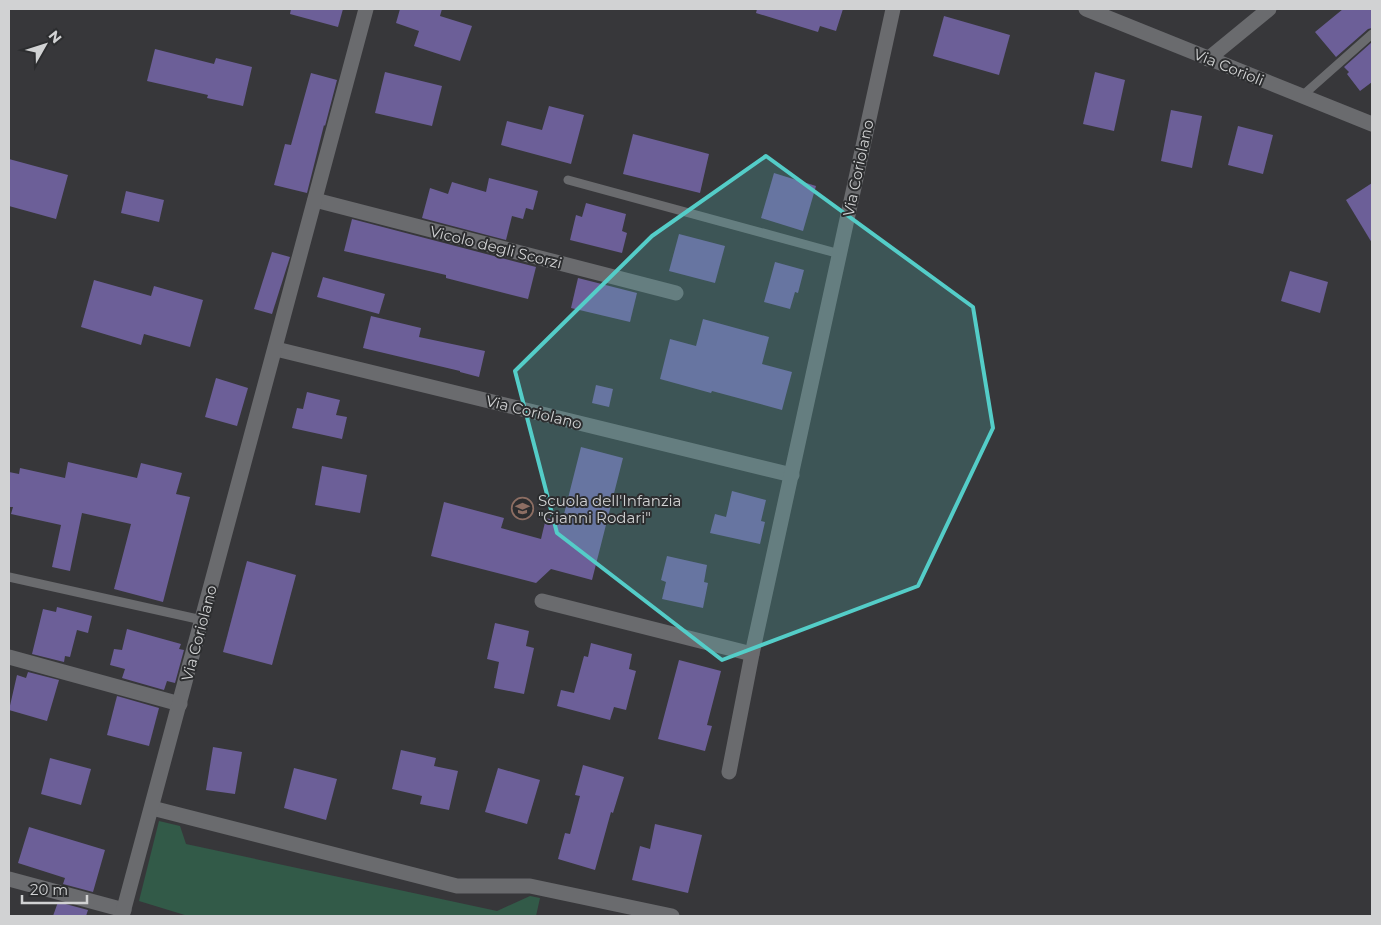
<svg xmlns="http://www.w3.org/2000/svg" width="1381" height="925" font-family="Montserrat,sans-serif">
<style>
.green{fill:#325a48}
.building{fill:#6c5f98}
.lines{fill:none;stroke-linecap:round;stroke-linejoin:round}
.lane{stroke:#6a6b6e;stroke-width:9}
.street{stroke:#6a6b6e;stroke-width:15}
.marked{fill:#54cdc8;fill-opacity:0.2;stroke:#54cdc8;stroke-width:4;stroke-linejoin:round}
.labels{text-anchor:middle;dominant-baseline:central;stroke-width:4;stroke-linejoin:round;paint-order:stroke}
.street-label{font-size:15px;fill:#d1d2d3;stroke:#2c2d2f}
.poi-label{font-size:15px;fill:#d1d2d3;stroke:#2c2d2f;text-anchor:start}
</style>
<rect width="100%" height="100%" fill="#37373a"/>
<path class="green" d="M 159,821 L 180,826 L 186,844 L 497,911 L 530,896 L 540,898 L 536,916 L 188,916 L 139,901 Z"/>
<g class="building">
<path d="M 291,9 L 343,9 L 338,27 L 290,14 Z"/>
<path d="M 400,9 L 442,9 L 440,16 L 472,26 L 460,61 L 414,46 L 419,31 L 396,23 Z"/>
<path d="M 757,9 L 843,9 L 836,31 L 820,26 L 818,32 L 756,13 Z"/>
<path d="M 1343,9 L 1372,9 L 1372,28 L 1368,29 L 1336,57 L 1315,32 Z"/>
<path d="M 944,16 L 1010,35 L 999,75 L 933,56 Z"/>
<path d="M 1372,42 L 1372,82 L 1360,91 L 1347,74 L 1349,72 L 1344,67 Z"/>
<path d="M 155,49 L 214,64 L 216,58 L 252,67 L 243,106 L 207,98 L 208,95 L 147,81 Z"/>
<path d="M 385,72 L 442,86 L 432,126 L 375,113 Z"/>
<path d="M 1095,72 L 1125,80 L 1114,131 L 1083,124 Z"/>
<path d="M 311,73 L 337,80 L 325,126 L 324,125 L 307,193 L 274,185 L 285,144 L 291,145 Z"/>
<path d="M 549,106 L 584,115 L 571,164 L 501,145 L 507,121 L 542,130 Z"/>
<path d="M 1171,110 L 1202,116 L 1192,168 L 1161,161 Z"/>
<path d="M 1238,126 L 1273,135 L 1263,174 L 1228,165 Z"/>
<path d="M 633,134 L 709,154 L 700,193 L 623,174 Z"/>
<path d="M 9,159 L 68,175 L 56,219 L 9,206 Z"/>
<path d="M 774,173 L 816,186 L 803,231 L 761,218 Z"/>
<path d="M 489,178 L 538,191 L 533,210 L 526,208 L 523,219 L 512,216 L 506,240 L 422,218 L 430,188 L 448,194 L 452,182 L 486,192 Z"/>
<path d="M 1372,183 L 1372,243 L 1346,200 Z"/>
<path d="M 126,191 L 164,200 L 159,222 L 121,213 Z"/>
<path d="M 586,203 L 626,214 L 622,231 L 627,233 L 622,253 L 570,240 L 576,215 L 582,217 Z"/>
<path d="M 352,219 L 536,267 L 528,299 L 446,278 L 446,275 L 344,251 Z"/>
<path d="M 679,234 L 725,246 L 715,283 L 669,271 Z"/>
<path d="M 272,252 L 290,257 L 272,314 L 254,309 Z"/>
<path d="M 775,262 L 804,270 L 798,293 L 795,292 L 790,309 L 764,302 Z"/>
<path d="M 1290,271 L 1328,282 L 1320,313 L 1281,301 Z"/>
<path d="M 323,277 L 385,294 L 379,314 L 317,297 Z"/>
<path d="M 578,278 L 637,293 L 630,322 L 571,308 Z"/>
<path d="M 94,280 L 151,296 L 154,286 L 203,300 L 190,347 L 144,334 L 141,345 L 81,327 Z"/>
<path d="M 371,316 L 421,328 L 419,337 L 485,351 L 479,377 L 460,372 L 460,371 L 363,348 Z"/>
<path d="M 703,319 L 769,337 L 762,364 L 792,372 L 782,410 L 712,391 L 711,393 L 660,379 L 670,339 L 696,346 Z"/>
<path d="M 216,378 L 248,388 L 237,426 L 205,417 Z"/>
<path d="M 596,385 L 613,389 L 609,407 L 592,403 Z"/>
<path d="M 307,392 L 340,400 L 336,415 L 347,417 L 342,439 L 292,428 L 297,408 L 303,409 Z"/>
<path d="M 581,447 L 623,458 L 592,580 L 551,569 L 536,583 L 431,556 L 444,502 L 504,518 L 501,528 L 541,539 L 546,518 L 562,522 Z"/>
<path d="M 68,462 L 137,478 L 141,463 L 182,473 L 176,494 L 190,497 L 163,602 L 114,589 L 131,524 L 82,513 L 70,571 L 52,567 L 61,525 L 11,514 L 13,507 L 9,507 L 9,472 L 19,474 L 20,468 L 65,478 Z"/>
<path d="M 322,466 L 367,475 L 360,513 L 315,505 Z"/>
<path d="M 732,491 L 766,500 L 761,521 L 765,522 L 760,544 L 710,533 L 715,514 L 726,517 Z"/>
<path d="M 667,556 L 707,565 L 704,582 L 708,583 L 703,608 L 662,599 L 666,582 L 661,580 Z"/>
<path d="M 247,561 L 296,575 L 272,665 L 223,652 Z"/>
<path d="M 57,607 L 92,616 L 88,633 L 77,630 L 70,657 L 65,656 L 64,662 L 32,654 L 43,609 L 56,612 Z"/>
<path d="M 495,623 L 529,631 L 526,646 L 534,648 L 524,694 L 494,688 L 499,662 L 487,659 Z"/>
<path d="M 127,629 L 181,644 L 179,649 L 184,650 L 175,683 L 167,681 L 164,690 L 122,678 L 125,669 L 110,665 L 114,649 L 122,650 Z"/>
<path d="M 591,643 L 632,654 L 629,669 L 636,671 L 626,710 L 614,707 L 610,720 L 557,706 L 561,690 L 574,693 L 584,656 L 588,657 Z"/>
<path d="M 679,660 L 721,671 L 707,725 L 712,726 L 705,751 L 658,739 Z"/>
<path d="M 28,672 L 59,680 L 47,721 L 9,710 L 17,675 L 26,678 Z"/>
<path d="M 117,696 L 159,708 L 149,746 L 107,735 Z"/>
<path d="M 213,747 L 242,752 L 235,794 L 206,790 Z"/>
<path d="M 401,750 L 436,758 L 434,766 L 458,771 L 449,810 L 420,804 L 422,796 L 392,789 Z"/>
<path d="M 50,758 L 91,769 L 81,805 L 41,794 Z"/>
<path d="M 583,765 L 624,777 L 613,813 L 611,812 L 595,870 L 558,859 L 565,833 L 570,834 L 580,796 L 575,795 Z"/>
<path d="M 294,768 L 337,779 L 326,820 L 284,808 Z"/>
<path d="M 498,768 L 540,780 L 527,824 L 485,812 Z"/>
<path d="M 655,824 L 702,835 L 688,893 L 632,880 L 640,846 L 650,849 Z"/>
<path d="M 29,827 L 105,850 L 93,892 L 63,884 L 65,878 L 18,863 Z"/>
<path d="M 58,902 L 88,910 L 86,916 L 53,916 Z"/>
</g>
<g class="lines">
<g class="lane">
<path d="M 1302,96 L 1372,34"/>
<path d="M 568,180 L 840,254"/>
<path d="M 9,577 L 202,620"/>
</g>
<g class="street">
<path d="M 1086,9 L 1372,124"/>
<path d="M 1208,59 L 1269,9"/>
<path d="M 315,200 L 676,293"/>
<path d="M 276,349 L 792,475"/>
<path d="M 542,601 L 752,654"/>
<path d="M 9,657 L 180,704"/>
<path d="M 729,772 L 752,654 L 893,9"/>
<path d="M 152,808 L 457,886 L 530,886 L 672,916"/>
<path d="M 9,879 L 124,910"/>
<path d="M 122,916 L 366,9"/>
</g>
</g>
<path class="marked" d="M 766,156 L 973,307 L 993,428 L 918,586 L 722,660 L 557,533 L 515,371 L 652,236 Z"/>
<defs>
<symbol id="school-ring" viewBox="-11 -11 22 22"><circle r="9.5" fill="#2c2d2f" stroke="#8d6e63" stroke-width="1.5"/><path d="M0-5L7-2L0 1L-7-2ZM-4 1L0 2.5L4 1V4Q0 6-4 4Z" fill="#8d6e63"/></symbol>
</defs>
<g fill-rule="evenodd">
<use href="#school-ring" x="510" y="496" width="25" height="25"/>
</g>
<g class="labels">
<g class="street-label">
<text transform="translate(1229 67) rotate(22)">Via Corioli</text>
<text transform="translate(858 168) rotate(-78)">Via Coriolano</text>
<text transform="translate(496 247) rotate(14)">Vicolo degli Scorzi</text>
<text transform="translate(534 412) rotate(14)">Via Coriolano</text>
<text transform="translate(199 633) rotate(-75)">Via Coriolano</text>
</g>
<g class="poi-label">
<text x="538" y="500">Scuola dell'Infanzia<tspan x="538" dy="17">"Gianni Rodari"</tspan></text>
</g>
</g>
<rect width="1381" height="925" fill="none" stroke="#d1d2d3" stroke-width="20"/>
<g transform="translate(45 45) rotate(51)" stroke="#2c2d2f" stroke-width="4" paint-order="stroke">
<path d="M0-4L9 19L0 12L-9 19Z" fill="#d1d2d3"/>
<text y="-8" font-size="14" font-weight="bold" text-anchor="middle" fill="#d1d2d3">N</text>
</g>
<path d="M22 895v8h65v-8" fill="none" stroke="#d1d2d3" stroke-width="2.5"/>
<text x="30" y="895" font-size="15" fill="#d1d2d3" stroke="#2c2d2f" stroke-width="4" paint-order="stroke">20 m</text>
</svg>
